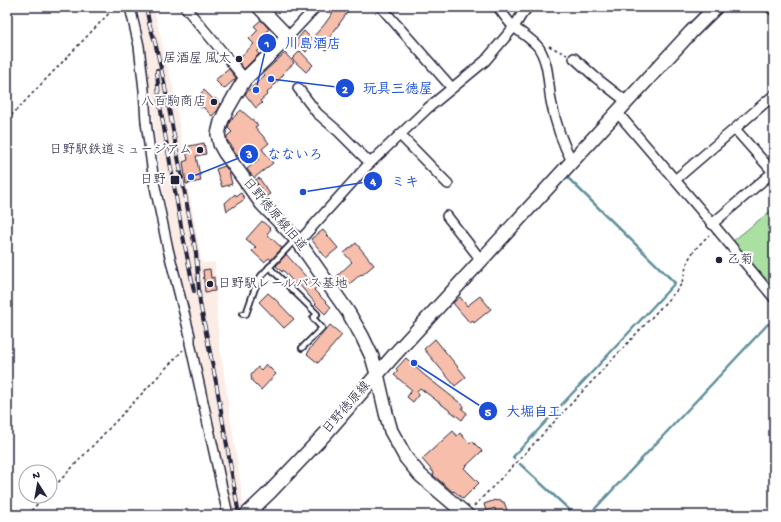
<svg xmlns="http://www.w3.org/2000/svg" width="781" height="522" font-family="'Gochi Hand','Klee One',sans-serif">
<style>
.built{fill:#fcece6}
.green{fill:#abe0a3;stroke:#66816f}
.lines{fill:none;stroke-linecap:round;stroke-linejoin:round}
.stream{stroke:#5e8f9c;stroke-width:2.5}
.building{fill:#f6beab;stroke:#22223b}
.lane-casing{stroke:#22223b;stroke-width:8}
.street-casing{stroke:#22223b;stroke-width:12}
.secondary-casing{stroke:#22223b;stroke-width:16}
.path{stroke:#22223b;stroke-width:1.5;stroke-dasharray:3 3;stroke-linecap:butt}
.lane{stroke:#fff;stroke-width:4.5}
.street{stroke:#fff;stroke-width:9}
.secondary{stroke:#fff;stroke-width:13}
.rail-casing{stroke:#22223b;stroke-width:4}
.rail{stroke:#fff;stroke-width:2.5;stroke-dasharray:8;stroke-linecap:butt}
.poi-dot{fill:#22223b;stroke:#fff;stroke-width:1.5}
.labels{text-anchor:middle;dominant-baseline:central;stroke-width:4;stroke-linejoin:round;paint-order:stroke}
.poi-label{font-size:13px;fill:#22223b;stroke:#fff;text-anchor:end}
.street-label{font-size:13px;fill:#22223b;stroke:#fff}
.leader{fill:none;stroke:#1d4ed8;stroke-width:1.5}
.callout-dot{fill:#1d4ed8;stroke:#fff;stroke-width:1.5}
.mark-label{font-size:12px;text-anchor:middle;font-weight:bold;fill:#fff}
.callout-label{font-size:14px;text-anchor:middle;font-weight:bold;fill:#1d4ed8;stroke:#fff;stroke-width:4;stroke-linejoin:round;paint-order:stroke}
</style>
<rect width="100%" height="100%" fill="#fff"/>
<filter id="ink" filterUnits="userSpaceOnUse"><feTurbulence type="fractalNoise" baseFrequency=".025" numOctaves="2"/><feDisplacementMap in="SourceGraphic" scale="8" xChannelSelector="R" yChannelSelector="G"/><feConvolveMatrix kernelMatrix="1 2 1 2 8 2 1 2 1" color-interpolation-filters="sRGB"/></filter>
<g filter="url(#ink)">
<path class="built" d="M 139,7 L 153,7 L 173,88 L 185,161 L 197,159 L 201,181 L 187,184 L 190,198 L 202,263 L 215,262 L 217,317 L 219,342 L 244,507 L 234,514 L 231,513 L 175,257 L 160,172 Z"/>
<path class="green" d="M 774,208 L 774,289 L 733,241 Z"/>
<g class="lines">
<g class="stream">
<path d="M 514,458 L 513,457 L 675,283 L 567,177"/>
<path d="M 520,464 L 575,515"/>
<path d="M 589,515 L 768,324 L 774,327"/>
</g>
</g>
<g class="building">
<path d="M 337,7 L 351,7 L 330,37 L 335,41 L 326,50 L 313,37 L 324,25 Z"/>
<path d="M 261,20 L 269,29 L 262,37 L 267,42 L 257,52 L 259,54 L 244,69 L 237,60 L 254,44 L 249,39 L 258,30 L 254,26 Z"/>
<path d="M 304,31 L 315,42 L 306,52 L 295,42 Z"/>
<path d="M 300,51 L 313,65 L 306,72 L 292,59 Z"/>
<path d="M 285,53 L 294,63 L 283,73 L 284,74 L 267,93 L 268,94 L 260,101 L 262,103 L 256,108 L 245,94 L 265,75 L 263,73 L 264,72 Z"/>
<path d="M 229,69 L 236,78 L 224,89 L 215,80 Z"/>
<path d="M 204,90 L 214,100 L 215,98 L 221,104 L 218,110 L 212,116 L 203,107 L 201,108 L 194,101 Z"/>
<path d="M 241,110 L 258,125 L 255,127 L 269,143 L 262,149 L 273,163 L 254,178 L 247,169 L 259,159 L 248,147 L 237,156 L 233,150 L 234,149 L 227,140 L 227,136 L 232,132 L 228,128 L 230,121 Z"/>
<path d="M 204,143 L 206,154 L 196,156 L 201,181 L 186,184 L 183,162 L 188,160 L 185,147 Z"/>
<path d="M 225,166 L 229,172 L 232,184 L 222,187 L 216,169 Z"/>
<path d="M 259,178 L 270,194 L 266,196 L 255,180 Z"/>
<path d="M 241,193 L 245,199 L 227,211 L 225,203 L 235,194 L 236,196 Z"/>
<path d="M 262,221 L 271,229 L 267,234 L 282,248 L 271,260 L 269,258 L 264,262 L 252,251 L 256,247 L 246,239 Z"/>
<path d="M 323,230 L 338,248 L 326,258 L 311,239 Z"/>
<path d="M 356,243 L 374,265 L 362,275 L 361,274 L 346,287 L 337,276 L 352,262 L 344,253 Z"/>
<path d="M 286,254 L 308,279 L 309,278 L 317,287 L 314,290 L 331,307 L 325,314 L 315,304 L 316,304 L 297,282 L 295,284 L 283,270 L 282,272 L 276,266 Z"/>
<path d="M 210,269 L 211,278 L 214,277 L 215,291 L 205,292 L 203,270 Z"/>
<path d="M 268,293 L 275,299 L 294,319 L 284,328 L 259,302 Z"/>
<path d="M 480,296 L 491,309 L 474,323 L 473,321 L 470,323 L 453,303 L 460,297 L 467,306 Z"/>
<path d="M 330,325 L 342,335 L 318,363 L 307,354 L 309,352 L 308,351 Z"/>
<path d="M 435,339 L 466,377 L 455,386 L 424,349 Z"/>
<path d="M 406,358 L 423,374 L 464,406 L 462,409 L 467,413 L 462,420 L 420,388 L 417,391 L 419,394 L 413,402 L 407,397 L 412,390 L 394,375 L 398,371 L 396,369 Z"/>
<path d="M 266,364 L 276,374 L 261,390 L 252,381 L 251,375 L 258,367 L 261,370 Z"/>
<path d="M 453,431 L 457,436 L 460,433 L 469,443 L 472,441 L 482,451 L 464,468 L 479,483 L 463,499 L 454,491 L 453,492 L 433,475 L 434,473 L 422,459 Z"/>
<path d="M 495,500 L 496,501 L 501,500 L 502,502 L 504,502 L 507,510 L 496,513 L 495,508 L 486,511 L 484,504 Z"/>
</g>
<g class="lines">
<defs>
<g id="lane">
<path d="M 269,267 L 317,314 L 313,318 L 322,328 L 302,348"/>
<path d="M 243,314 L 246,314 L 255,288 L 261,276 L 293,242 L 297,241"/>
</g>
<g id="street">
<path d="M 130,7 L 139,46 L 144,90 L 146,122 L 154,182 L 168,249 L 190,336 L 190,343 L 228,515"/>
<path d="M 185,7 L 245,79"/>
<path d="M 381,7 L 452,88"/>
<path d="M 498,7 C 503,14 509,23 515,28 C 523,34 533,40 539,48 C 549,64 548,83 551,101 C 555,121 562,143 572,161"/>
<path d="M 770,7 L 774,11"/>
<path d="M 288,37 L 316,7"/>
<path d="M 574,58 L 595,77 L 627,102"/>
<path d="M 298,88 L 317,113 L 339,132 L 370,163"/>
<path d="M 618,112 L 622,118 L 716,228 L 774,298"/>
<path d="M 400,135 L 448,184"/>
<path d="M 675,180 L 774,95"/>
<path d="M 447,216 L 481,260"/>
<path d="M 712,224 L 773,172 L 735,129"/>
<path d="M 298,241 L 303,237 L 367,166 L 428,108 L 485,61 L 514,27 L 522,14 L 528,7"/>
</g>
<g id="secondary">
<path d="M 259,7 L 288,37 L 245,79 L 237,92 L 225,113 L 221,122 L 218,134 L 220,144 L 225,153 L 262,204 L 298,241 L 348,312 L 362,336 L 372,357 L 377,374 L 386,413 L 391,431 L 406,458 L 420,475 L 467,515"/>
<path d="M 246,515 L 270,492 L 327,432 L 395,354 L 691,32 L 716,7"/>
</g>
</defs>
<use href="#lane" class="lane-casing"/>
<use href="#street" class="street-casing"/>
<use href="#secondary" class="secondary-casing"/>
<g class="path">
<path d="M 549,46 L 567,55"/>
<path d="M 7,120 L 115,7"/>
<path d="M 171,173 L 182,171"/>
<path d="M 50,491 L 183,350"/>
<path d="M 474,506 L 515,464 L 678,289 C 685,280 684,269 689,259 C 693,250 702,242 709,235"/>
<path d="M 27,515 L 45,496"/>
</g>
<use href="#lane" class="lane"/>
<use href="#street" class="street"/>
<use href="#secondary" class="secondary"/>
<defs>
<g id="rail">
<path d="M 146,7 L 150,27"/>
<path d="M 149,23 L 155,42 L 163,77 L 196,253 L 200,303 L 216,382 L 239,515"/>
<path d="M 157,70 L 159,99 L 162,117 L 182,231 L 194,291"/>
</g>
</defs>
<use href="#rail" class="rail-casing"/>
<use href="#rail" class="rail"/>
</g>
</g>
<g class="poi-dot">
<circle cx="239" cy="59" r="4"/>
<circle cx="214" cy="102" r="4"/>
<circle cx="200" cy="150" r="4"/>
<rect x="170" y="175" width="10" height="10" rx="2"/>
<circle cx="719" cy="260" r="4"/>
<circle cx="210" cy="284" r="4"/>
</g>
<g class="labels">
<g class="poi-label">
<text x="231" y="59">居酒屋 風太</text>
<text x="206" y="102">八百駒商店</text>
<text x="192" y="150">日野駅鉄道ミュージアム</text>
<text x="166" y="180">日野</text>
<text x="727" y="260" text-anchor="start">乙菊</text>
<text x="218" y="284" text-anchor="start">日野駅レールバス基地</text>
</g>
<g class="street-label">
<text transform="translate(274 215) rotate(50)">日野徳原線旧道</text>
<text transform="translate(347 408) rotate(-49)">日野徳原線</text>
</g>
</g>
<path class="leader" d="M256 90L267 43M271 79L345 88M191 177L249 154M303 192L373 181M414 363L488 411"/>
<g class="callout-dot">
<circle cx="256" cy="90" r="4"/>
<circle cx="271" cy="79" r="4"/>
<circle cx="191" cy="177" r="4"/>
<circle cx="303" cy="192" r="4"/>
<circle cx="414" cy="363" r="4"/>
<circle cx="267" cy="43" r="10"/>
<circle cx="345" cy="88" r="10"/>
<circle cx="249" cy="154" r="10"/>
<circle cx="373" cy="181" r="10"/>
<circle cx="488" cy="411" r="10"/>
</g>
<g class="mark-label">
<text x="267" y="47">1</text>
<text x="345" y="93">2</text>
<text x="249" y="158">3</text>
<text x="373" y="185">4</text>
<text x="488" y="416">5</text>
</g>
<g class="callout-label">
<text x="313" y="48">川島酒店</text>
<text x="398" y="93">玩具三徳屋</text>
<text x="295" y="159">なないろ</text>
<text x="405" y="186">ミキ</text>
<text x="534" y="416">大堀自工</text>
</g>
<rect width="781" height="522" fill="none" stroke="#fff" stroke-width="24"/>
<rect x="12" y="12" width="757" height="498" fill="none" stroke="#22223b" stroke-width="1.5" filter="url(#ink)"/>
<g transform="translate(38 484) rotate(349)"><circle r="19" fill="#ffffff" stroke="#a7a7b1"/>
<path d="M0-3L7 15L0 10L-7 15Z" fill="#22223b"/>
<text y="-6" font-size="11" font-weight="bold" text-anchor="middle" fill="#22223b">N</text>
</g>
</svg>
